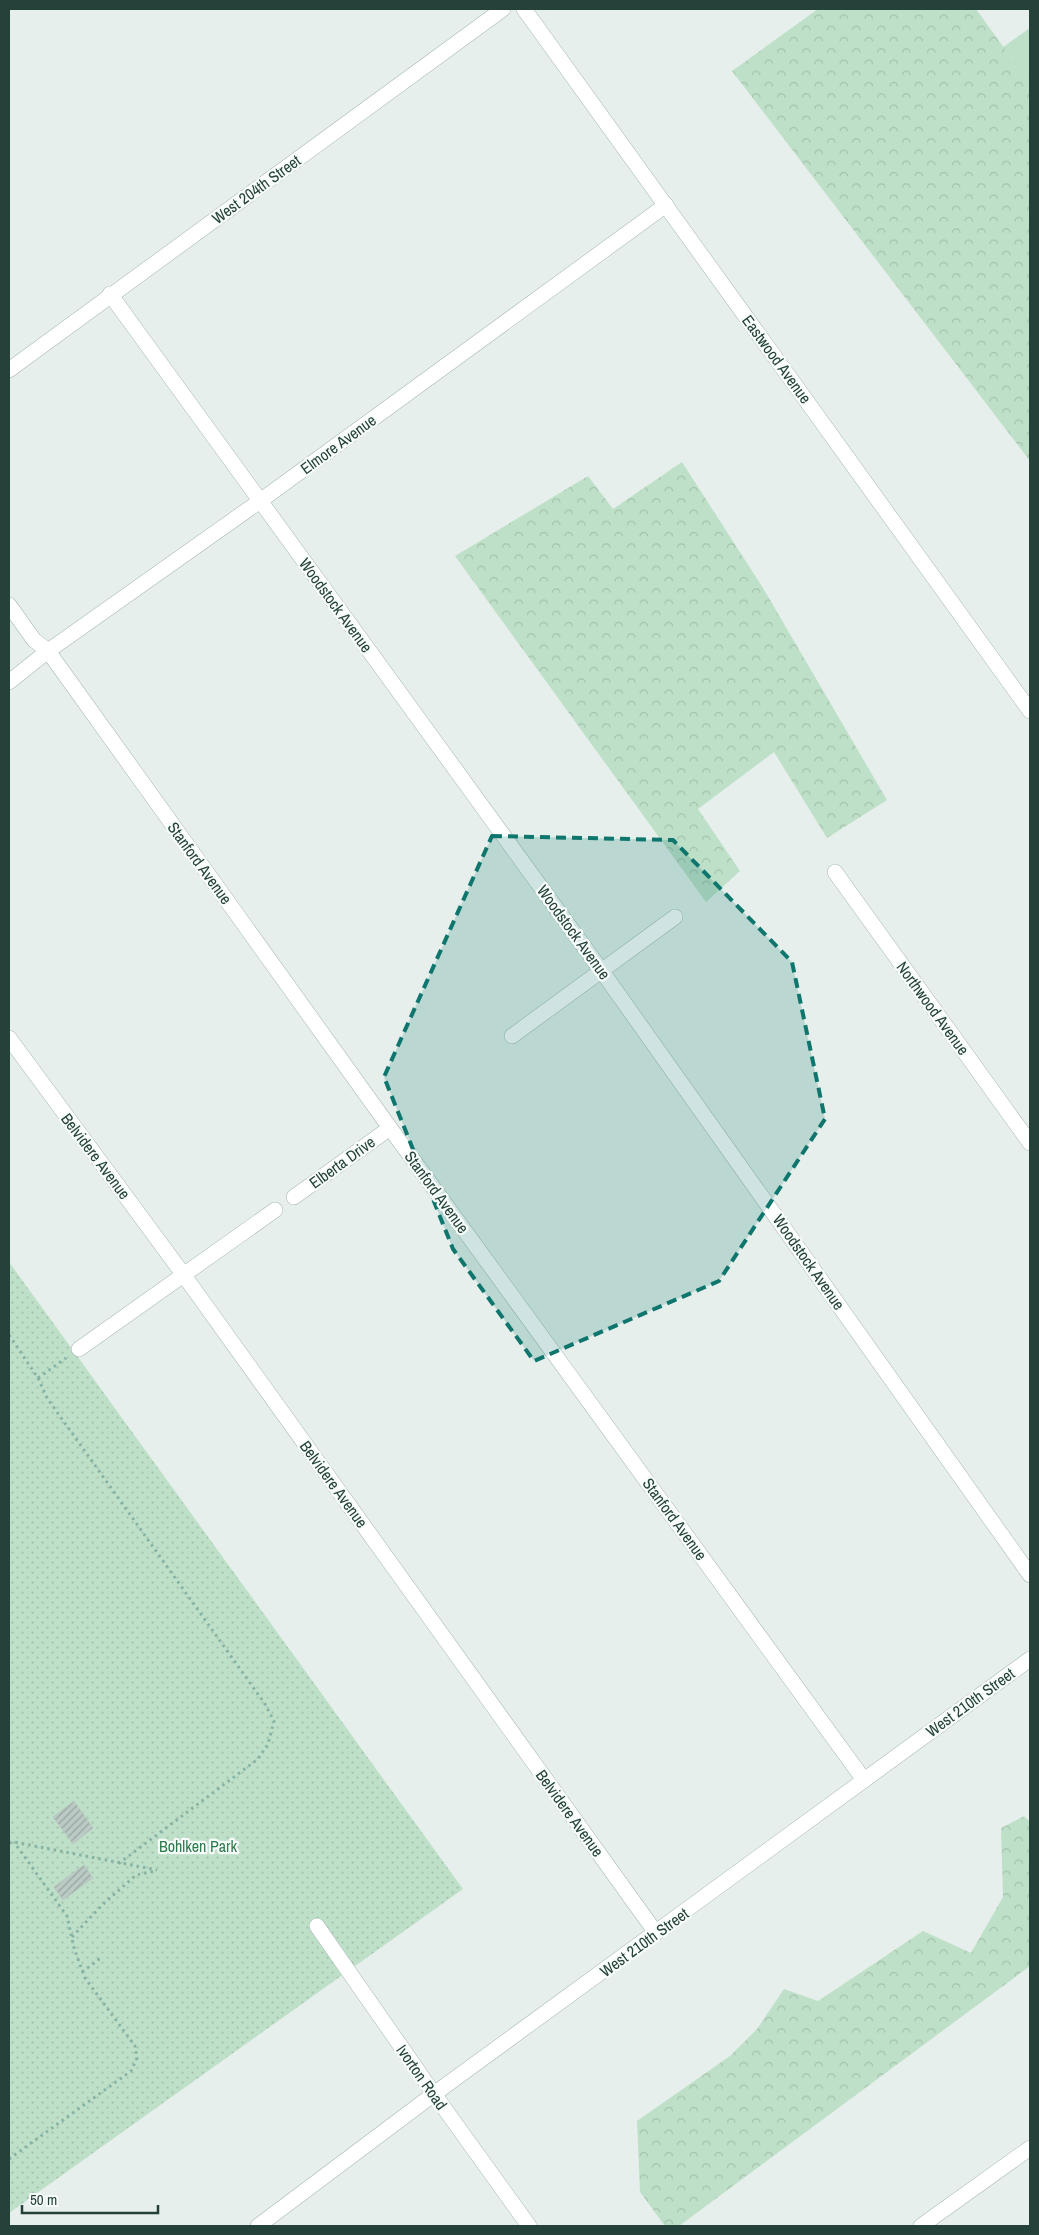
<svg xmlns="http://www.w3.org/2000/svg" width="1039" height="2235" font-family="'Archivo Narrow',sans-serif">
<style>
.green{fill:#bfe0c8}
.forest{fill:url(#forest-crowns)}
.park{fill:url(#park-dots)}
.building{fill:url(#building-hatch);stroke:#b8c9c2}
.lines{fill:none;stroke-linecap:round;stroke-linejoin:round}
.minor-casing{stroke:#a8b8b2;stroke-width:16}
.tertiary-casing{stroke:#a8b8b2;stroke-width:16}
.path{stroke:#86b3a5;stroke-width:3;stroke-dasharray:2.5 4;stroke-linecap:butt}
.minor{stroke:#fff;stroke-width:15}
.tertiary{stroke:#fff;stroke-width:15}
.marked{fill:#0f766e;fill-opacity:0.2;stroke:#0f766e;stroke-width:4;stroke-dasharray:10 6;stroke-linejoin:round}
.labels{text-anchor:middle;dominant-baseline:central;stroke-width:4.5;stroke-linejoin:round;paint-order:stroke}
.street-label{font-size:16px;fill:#24423a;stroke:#f7fbf9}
.park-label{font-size:16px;fill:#2d7a4b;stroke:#f7fbf9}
</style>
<defs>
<pattern id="forest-crowns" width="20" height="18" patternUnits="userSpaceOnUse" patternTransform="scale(1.25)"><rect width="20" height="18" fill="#bfe0c8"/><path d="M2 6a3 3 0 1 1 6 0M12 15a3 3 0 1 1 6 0" fill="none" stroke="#a4c1ad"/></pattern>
<pattern id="park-dots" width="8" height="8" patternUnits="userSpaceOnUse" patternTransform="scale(1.25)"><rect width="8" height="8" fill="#bfe0c8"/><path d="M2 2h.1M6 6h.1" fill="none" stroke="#a4c1ad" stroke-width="1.8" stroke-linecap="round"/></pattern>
<pattern id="building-hatch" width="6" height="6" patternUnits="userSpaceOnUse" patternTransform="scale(1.25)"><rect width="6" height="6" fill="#bbcac4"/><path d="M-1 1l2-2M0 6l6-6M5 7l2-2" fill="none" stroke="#98a6a0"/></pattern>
</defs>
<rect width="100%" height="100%" fill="#e6efeb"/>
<path class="green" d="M 1030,28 L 1030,84 L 1003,47 Z"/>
<g class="forest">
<path d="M 818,9 L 976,9 L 1030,84 L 1030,461 L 732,71 Z"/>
<path d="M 682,462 L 763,588 L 887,800 L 827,838 L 774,752 L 698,809 L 740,871 L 706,902 L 455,556 L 588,476 L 613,509 Z"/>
<path d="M 1024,1816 L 1030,1822 L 1030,1966 L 679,2226 L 665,2226 L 640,2192 L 637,2121 L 730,2056 L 757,2029 L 784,1989 L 818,2001 L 923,1931 L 971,1953 L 1003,1897 L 1001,1828 Z"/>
</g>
<path class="park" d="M 9,1262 L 463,1889 L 9,2213 Z"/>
<g class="building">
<path d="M 74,1801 L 93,1828 L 73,1844 L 53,1817 Z"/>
<path d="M 84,1865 L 93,1878 L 63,1900 L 54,1887 Z"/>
</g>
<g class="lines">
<defs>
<g id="minor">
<path d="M 524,9 L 1030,711"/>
<path d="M 110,294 L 601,970 L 1030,1575"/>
<path d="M 9,370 L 503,9"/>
<path d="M 9,605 L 34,640 L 48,651 L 390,1128 L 864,1780"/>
<path d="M 9,682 L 48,651 L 260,501 L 666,205"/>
<path d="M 835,872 L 1030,1143"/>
<path d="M 512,1036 L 675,917"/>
<path d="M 9,1038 L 183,1274 L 656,1933"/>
<path d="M 294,1197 L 390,1128"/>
<path d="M 79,1349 L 275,1210"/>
<path d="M 317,1926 L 434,2094 L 529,2226"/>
<path d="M 921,2226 L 1030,2148"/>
</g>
<path id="tertiary" d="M 258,2226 L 434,2094 L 1030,1659"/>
</defs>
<use href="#minor" class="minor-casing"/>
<use href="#tertiary" class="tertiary-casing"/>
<g class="path">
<path d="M 9,1335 L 38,1378 L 47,1398 L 265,1704 L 274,1721 L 268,1744 L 258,1759 L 118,1864"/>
<path d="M 38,1378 L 66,1358"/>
<path d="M 9,1843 L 14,1842 L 157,1870"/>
<path d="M 72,1937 L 102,1905 L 136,1875 L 155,1871"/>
<path d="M 82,1972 L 102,1957"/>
<path d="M 9,2159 L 131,2071 L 137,2058 L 135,2046 L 85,1978 L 74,1948 L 67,1916 L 14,1842"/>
</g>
<use href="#minor" class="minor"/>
<use href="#tertiary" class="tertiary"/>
</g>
<path class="marked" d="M 492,836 L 673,840 L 792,962 L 825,1119 L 719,1281 L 534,1361 L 453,1249 L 384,1077 Z"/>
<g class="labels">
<g class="street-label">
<text transform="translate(256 189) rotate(-36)">West 204th Street</text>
<text transform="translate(777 359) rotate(54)">Eastwood Avenue</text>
<text transform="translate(338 444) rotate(-36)">Elmore Avenue</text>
<text transform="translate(336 605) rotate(54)">Woodstock Avenue</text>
<text transform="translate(200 863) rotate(54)">Stanford Avenue</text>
<text transform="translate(574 932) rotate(54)">Woodstock Avenue</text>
<text transform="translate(933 1008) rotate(54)">Northwood Avenue</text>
<text transform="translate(96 1156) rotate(53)">Belvidere Avenue</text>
<text transform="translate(342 1162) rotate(-36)">Elberta Drive</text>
<text transform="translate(437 1192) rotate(54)">Stanford Avenue</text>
<text transform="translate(809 1262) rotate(55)">Woodstock Avenue</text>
<text transform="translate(334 1484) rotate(54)">Belvidere Avenue</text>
<text transform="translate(675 1519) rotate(54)">Stanford Avenue</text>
<text transform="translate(970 1702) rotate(-36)">West 210th Street</text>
<text transform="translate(570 1813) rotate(54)">Belvidere Avenue</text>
<text transform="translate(644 1942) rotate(-36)">West 210th Street</text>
<text transform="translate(422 2077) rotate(55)">Ivorton Road</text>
</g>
<g class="park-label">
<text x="198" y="1846">Bohlken Park</text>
</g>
</g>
<rect width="1039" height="2235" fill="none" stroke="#24423a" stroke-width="20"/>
<path d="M22 2205v8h136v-8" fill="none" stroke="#24423a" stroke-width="2.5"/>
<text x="30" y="2205" font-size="15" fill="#24423a" stroke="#f7fbf9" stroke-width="4" paint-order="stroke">50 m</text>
</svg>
